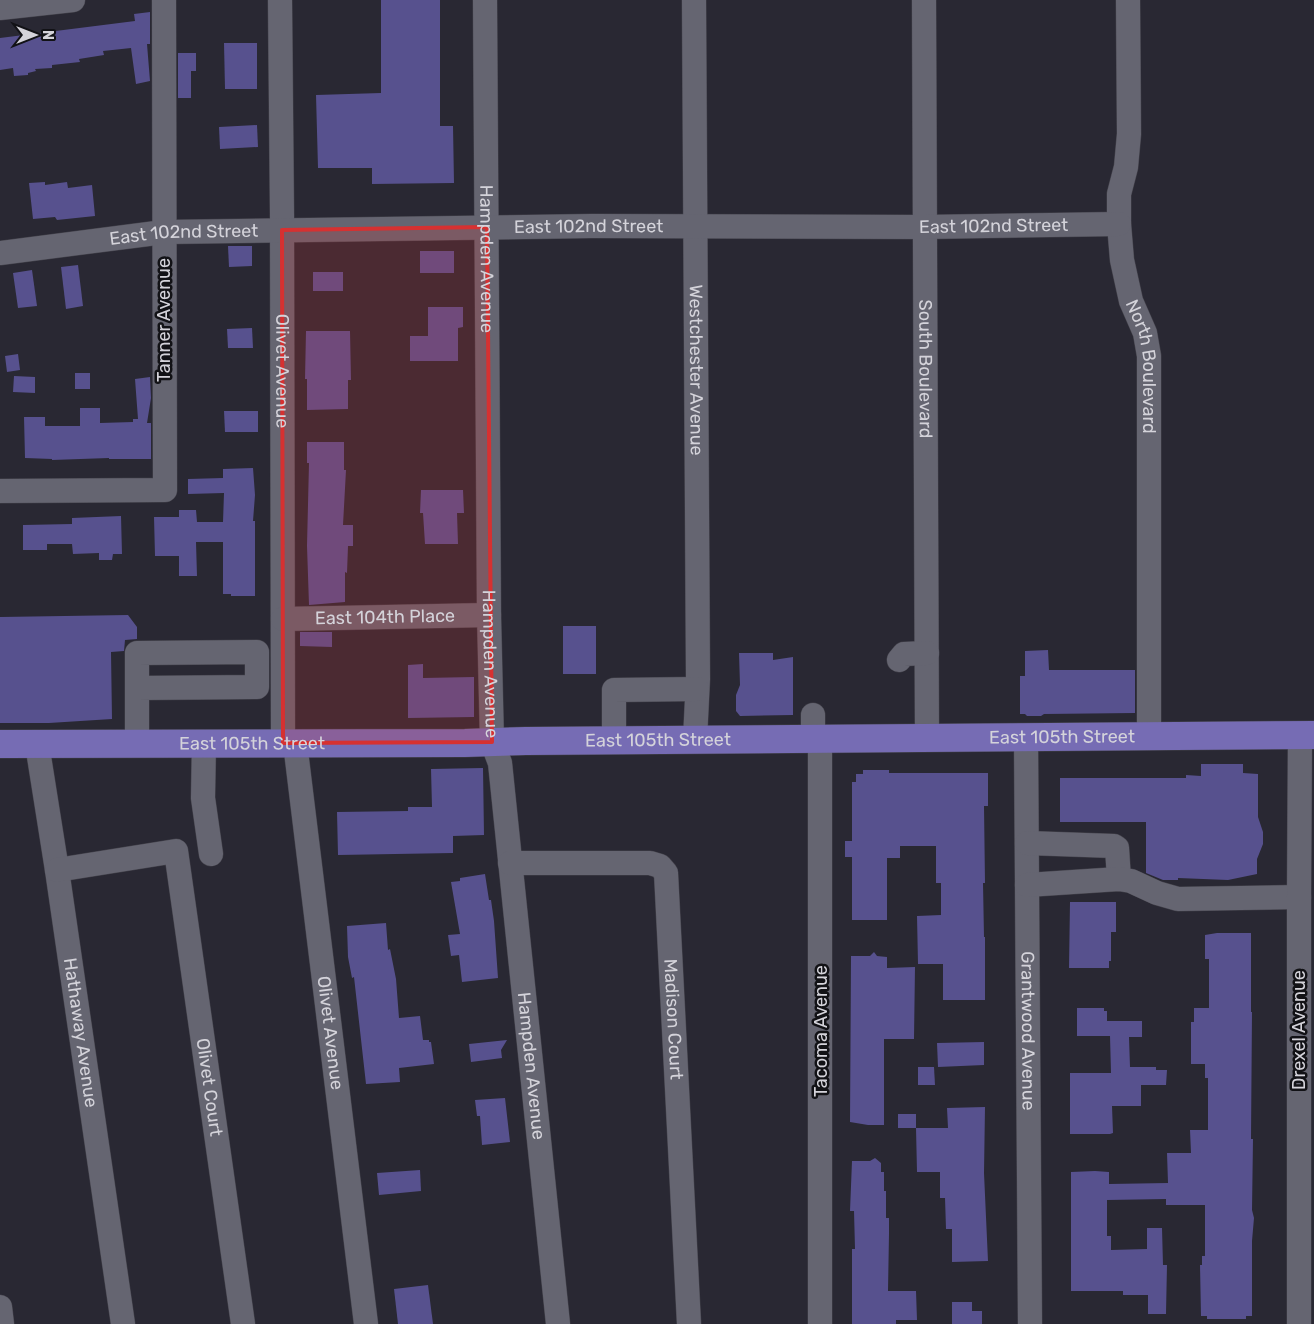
<svg xmlns="http://www.w3.org/2000/svg" width="1314" height="1324" font-family="Rubik,sans-serif">
<style>
.building{fill:#57518e}
.lines{fill:none;stroke-linecap:round;stroke-linejoin:round}
.minor-casing{stroke:#44434c;stroke-width:25}
.major-casing{stroke:#44434c;stroke-width:29}
.minor{stroke:#656571;stroke-width:24}
.major{stroke:#766cb4;stroke-width:28}
.marked{fill:#d63131;fill-opacity:0.2;stroke:#d63131;stroke-width:4;stroke-linejoin:round}
.labels{text-anchor:middle;dominant-baseline:central;stroke-width:5;stroke-linejoin:round;paint-order:stroke}
.street-label{font-size:18px;fill:#d4d3da;stroke:#121216}
</style>
<rect width="100%" height="100%" fill="#292833"/>
<g class="building">
<path d="M 381,0 L 440,0 L 440,126 L 453,126 L 454,183 L 372,184 L 372,168 L 318,168 L 316,95 L 381,93 Z"/>
<path d="M 150,12 L 150,44 L 147,44 L 150,81 L 136,84 L 131,48 L 103,51 L 104,55 L 79,59 L 80,62 L 52,65 L 52,68 L 35,69 L 36,71 L 28,73 L 28,75 L 14,76 L 13,68 L 0,70 L 0,38 L 135,21 L 134,14 Z"/>
<path d="M 224,43 L 257,43 L 257,89 L 225,89 Z"/>
<path d="M 178,53 L 196,53 L 196,71 L 191,71 L 191,98 L 178,98 Z"/>
<path d="M 257,125 L 258,147 L 220,149 L 219,127 Z"/>
<path d="M 45,182 L 45,185 L 67,182 L 68,188 L 92,185 L 95,216 L 57,220 L 55,217 L 33,219 L 29,183 Z"/>
<path d="M 228,246 L 252,246 L 252,266 L 229,267 Z"/>
<rect x="420" y="251" width="34" height="22"/>
<path d="M 78,265 L 83,306 L 66,309 L 61,267 Z"/>
<path d="M 32,270 L 37,306 L 18,308 L 13,273 Z"/>
<rect x="313" y="272" width="30" height="19"/>
<path d="M 428,307 L 463,307 L 463,327 L 458,328 L 458,361 L 410,361 L 410,336 L 428,336 Z"/>
<path d="M 252,328 L 253,348 L 228,348 L 227,329 Z"/>
<path d="M 306,331 L 350,331 L 351,380 L 348,380 L 348,409 L 307,410 L 307,379 L 305,379 Z"/>
<path d="M 18,354 L 20,370 L 7,372 L 5,356 Z"/>
<rect x="75" y="373" width="15" height="16"/>
<path d="M 14,376 L 35,377 L 35,393 L 13,392 Z"/>
<path d="M 150,377 L 151,398 L 147,423 L 151,423 L 151,459 L 109,459 L 109,458 L 52,460 L 52,459 L 25,458 L 24,417 L 45,417 L 45,426 L 80,426 L 80,408 L 100,408 L 100,423 L 133,422 L 133,419 L 138,419 L 135,379 Z"/>
<path d="M 224,411 L 258,411 L 258,432 L 225,432 Z"/>
<path d="M 307,442 L 344,442 L 344,470 L 346,470 L 343,525 L 353,525 L 353,546 L 348,546 L 347,573 L 345,572 L 345,602 L 309,605 L 307,546 L 309,463 L 307,463 Z"/>
<path d="M 253,468 L 255,495 L 253,521 L 255,521 L 255,596 L 231,596 L 231,594 L 223,594 L 223,542 L 196,542 L 197,576 L 179,576 L 179,556 L 155,556 L 154,517 L 179,517 L 179,510 L 196,510 L 197,522 L 223,522 L 224,493 L 188,494 L 188,479 L 223,478 L 223,469 Z"/>
<path d="M 421,490 L 463,490 L 464,513 L 457,513 L 458,544 L 425,544 L 423,513 L 420,513 Z"/>
<path d="M 121,516 L 122,554 L 113,554 L 112,560 L 99,560 L 99,553 L 73,554 L 72,544 L 47,544 L 47,550 L 23,550 L 23,525 L 72,524 L 72,518 Z"/>
<path d="M 128,615 L 137,627 L 137,639 L 125,640 L 124,651 L 111,652 L 112,719 L 49,723 L 0,723 L 0,617 Z"/>
<rect x="563" y="626" width="33" height="48"/>
<path d="M 300,632 L 332,632 L 332,647 L 300,646 Z"/>
<path d="M 1048,650 L 1049,670 L 1135,670 L 1135,713 L 1044,714 L 1041,716 L 1027,716 L 1025,714 L 1020,714 L 1020,676 L 1025,676 L 1025,651 Z"/>
<path d="M 739,653 L 773,653 L 773,660 L 793,657 L 793,715 L 740,716 L 736,711 L 736,695 L 740,685 Z"/>
<path d="M 423,664 L 423,678 L 474,677 L 474,717 L 408,718 L 408,665 Z"/>
<path d="M 1201,764 L 1243,764 L 1243,773 L 1258,774 L 1258,817 L 1263,832 L 1263,844 L 1257,859 L 1257,874 L 1228,880 L 1178,878 L 1178,880 L 1163,880 L 1146,873 L 1146,822 L 1060,822 L 1060,778 L 1186,778 L 1186,775 L 1201,776 Z"/>
<path d="M 483,768 L 484,835 L 453,836 L 453,853 L 338,855 L 337,812 L 408,811 L 408,807 L 432,807 L 431,769 Z"/>
<path d="M 863,770 L 889,770 L 889,773 L 988,773 L 988,806 L 984,806 L 985,883 L 983,883 L 984,937 L 985,937 L 985,1000 L 943,1000 L 943,964 L 918,964 L 917,916 L 941,915 L 941,883 L 936,883 L 936,846 L 900,846 L 900,858 L 887,858 L 887,920 L 852,920 L 852,857 L 845,857 L 845,841 L 852,841 L 852,782 L 856,782 L 856,774 L 863,774 Z"/>
<path d="M 485,874 L 489,900 L 491,900 L 494,921 L 498,978 L 462,982 L 459,955 L 451,956 L 448,935 L 460,934 L 451,882 L 460,881 L 460,878 Z"/>
<path d="M 1070,902 L 1116,902 L 1116,932 L 1111,932 L 1111,961 L 1109,961 L 1109,968 L 1069,968 Z"/>
<path d="M 386,923 L 388,950 L 390,949 L 396,979 L 399,1018 L 420,1016 L 423,1040 L 429,1040 L 429,1042 L 431,1042 L 434,1064 L 399,1068 L 400,1082 L 366,1084 L 354,977 L 352,978 L 348,957 L 347,926 Z"/>
<path d="M 1217,933 L 1251,933 L 1251,1012 L 1252,1012 L 1251,1139 L 1253,1139 L 1252,1210 L 1254,1218 L 1252,1241 L 1252,1316 L 1246,1316 L 1246,1319 L 1207,1319 L 1207,1316 L 1201,1316 L 1200,1265 L 1202,1265 L 1202,1256 L 1205,1256 L 1205,1205 L 1166,1205 L 1166,1199 L 1107,1200 L 1107,1236 L 1111,1236 L 1111,1250 L 1147,1249 L 1147,1228 L 1162,1228 L 1163,1265 L 1167,1265 L 1166,1314 L 1148,1314 L 1148,1295 L 1123,1295 L 1123,1291 L 1071,1291 L 1071,1172 L 1095,1171 L 1109,1172 L 1109,1184 L 1168,1183 L 1167,1153 L 1191,1153 L 1190,1130 L 1208,1130 L 1208,1078 L 1205,1078 L 1205,1064 L 1191,1064 L 1191,1022 L 1194,1022 L 1194,1008 L 1209,1008 L 1209,959 L 1205,959 L 1205,935 Z"/>
<path d="M 874,952 L 877,956 L 887,957 L 887,968 L 915,967 L 914,1039 L 884,1039 L 884,1125 L 868,1125 L 850,1122 L 851,956 L 870,956 Z"/>
<path d="M 1077,1008 L 1104,1008 L 1104,1011 L 1107,1011 L 1107,1021 L 1142,1021 L 1142,1037 L 1129,1037 L 1130,1067 L 1156,1067 L 1156,1070 L 1167,1070 L 1166,1085 L 1141,1085 L 1141,1106 L 1112,1106 L 1113,1133 L 1110,1134 L 1070,1134 L 1070,1073 L 1111,1073 L 1110,1036 L 1077,1036 Z"/>
<path d="M 507,1040 L 501,1050 L 502,1058 L 471,1062 L 469,1044 Z"/>
<path d="M 984,1042 L 984,1065 L 938,1067 L 937,1043 Z"/>
<path d="M 918,1067 L 934,1067 L 935,1085 L 918,1085 Z"/>
<path d="M 505,1098 L 510,1142 L 482,1145 L 480,1116 L 477,1116 L 475,1100 Z"/>
<path d="M 985,1107 L 984,1173 L 988,1261 L 952,1262 L 952,1229 L 946,1229 L 945,1198 L 940,1198 L 940,1172 L 917,1172 L 916,1128 L 948,1128 L 947,1108 Z"/>
<rect x="898" y="1114" width="18" height="14"/>
<path d="M 875,1158 L 881,1163 L 881,1172 L 884,1172 L 884,1191 L 886,1191 L 886,1218 L 889,1218 L 889,1234 L 888,1291 L 916,1291 L 917,1320 L 896,1320 L 896,1324 L 852,1324 L 852,1249 L 855,1249 L 854,1211 L 850,1211 L 852,1161 L 870,1161 Z"/>
<path d="M 420,1170 L 421,1191 L 379,1195 L 377,1173 Z"/>
<path d="M 428,1285 L 433,1324 L 398,1324 L 394,1289 Z"/>
<path d="M 952,1302 L 972,1302 L 972,1311 L 982,1311 L 982,1324 L 952,1324 Z"/>
</g>
<g class="lines">
<defs>
<g id="minor">
<path id="s1" d="M 280,0 L 282,214 L 283,743"/>
<path id="s2" d="M 485,0 L 489,615 L 492,742 L 500,763 L 558,1324"/>
<path id="s3" d="M 694,0 L 698,679 L 695,739"/>
<path id="s4" d="M 924,0 L 927,738"/>
<path id="s5" d="M 1128,0 L 1129,134 L 1126,167 L 1119,194 L 1119,224 L 1122,260 L 1131,301 L 1145,333 L 1149,356 L 1149,736"/>
<path d="M 0,8 L 73,0"/>
<path id="s6" d="M 0,253 L 164,232 L 592,226 L 924,227 L 1119,224"/>
<path d="M 0,491 L 165,490 L 164,0"/>
<path id="s7" d="M 283,619 L 489,615"/>
<path d="M 899,660 L 904,654 L 927,653"/>
<path d="M 137,688 L 257,687 L 257,652 L 137,653 L 137,744"/>
<path d="M 813,715 L 813,739"/>
<path id="s8" d="M 1026,737 L 1030,1324"/>
<path d="M 820,739 L 820,1324"/>
<path d="M 614,740 L 614,690 L 697,689"/>
<path d="M 204,743 L 203,798 L 211,854"/>
<path id="s9" d="M 295,743 L 366,1324"/>
<path id="s10" d="M 37,744 L 57,870 L 123,1324"/>
<path d="M 1027,843 L 1114,846 L 1117,848 L 1119,879"/>
<path id="s11" d="M 510,863 L 650,863 L 660,866 L 666,873 L 689,1324"/>
<path id="s12" d="M 57,870 L 176,851 L 243,1324"/>
<path d="M 1027,885 L 1119,879 L 1131,881 L 1157,893 L 1178,899 L 1299,897"/>
<path d="M 0,1307 L 2,1324"/>
<path d="M 1299,1324 L 1299,897 L 1300,735"/>
</g>
<g id="major">
<path id="s13" d="M 0,744 L 465,743 L 526,741 L 1314,735"/>
</g>
</defs>
<use href="#minor" class="minor-casing"/>
<use href="#major" class="major-casing"/>
<use href="#minor" class="minor"/>
<use href="#major" class="major"/>
</g>
<path class="marked" d="M 487,227 L 492,742 L 283,743 L 282,230 Z"/>
<g class="labels">
<g class="street-label">
<text stroke="none"><textPath href="#s6" startOffset="590">East 102nd Street</textPath></text>
<text stroke="none"><textPath href="#s6" startOffset="995">East 102nd Street</textPath></text>
<text stroke="none"><textPath href="#s6" startOffset="185">East 102nd Street</textPath></text>
<text stroke="none"><textPath href="#s2" startOffset="259">Hampden Avenue</textPath></text>
<text transform="translate(164 320) rotate(-90)">Tanner Avenue</text>
<text stroke="none"><textPath href="#s5" startOffset="371">North Boulevard</textPath></text>
<text stroke="none"><textPath href="#s4" startOffset="369">South Boulevard</textPath></text>
<text stroke="none"><textPath href="#s3" startOffset="370">Westchester Avenue</textPath></text>
<text stroke="none"><textPath href="#s1" startOffset="371">Olivet Avenue</textPath></text>
<text stroke="none"><textPath href="#s7" startOffset="102">East 104th Place</textPath></text>
<text stroke="none"><textPath href="#s2" startOffset="664">Hampden Avenue</textPath></text>
<text stroke="none"><textPath href="#s13" startOffset="1062">East 105th Street</textPath></text>
<text stroke="none"><textPath href="#s13" startOffset="658">East 105th Street</textPath></text>
<text stroke="none"><textPath href="#s13" startOffset="252">East 105th Street</textPath></text>
<text stroke="none"><textPath href="#s11" startOffset="306">Madison Court</textPath></text>
<text transform="translate(1299 1030) rotate(-90)">Drexel Avenue</text>
<text transform="translate(821 1031) rotate(-90)">Tacoma Avenue</text>
<text stroke="none"><textPath href="#s8" startOffset="294">Grantwood Avenue</textPath></text>
<text stroke="none"><textPath href="#s10" startOffset="292">Hathaway Avenue</textPath></text>
<text stroke="none"><textPath href="#s9" startOffset="292">Olivet Avenue</textPath></text>
<text stroke="none"><textPath href="#s2" startOffset="1069">Hampden Avenue</textPath></text>
<text stroke="none"><textPath href="#s12" startOffset="359">Olivet Court</textPath></text>
</g>
</g>
<g transform="translate(35 35) rotate(90)" stroke="#121216" stroke-width="4" paint-order="stroke">
<path d="M0-4L9 19L0 12L-9 19Z" fill="#d4d3da"/>
<text y="-8" font-size="14" font-weight="bold" text-anchor="middle" fill="#d4d3da">N</text>
</g>
</svg>
